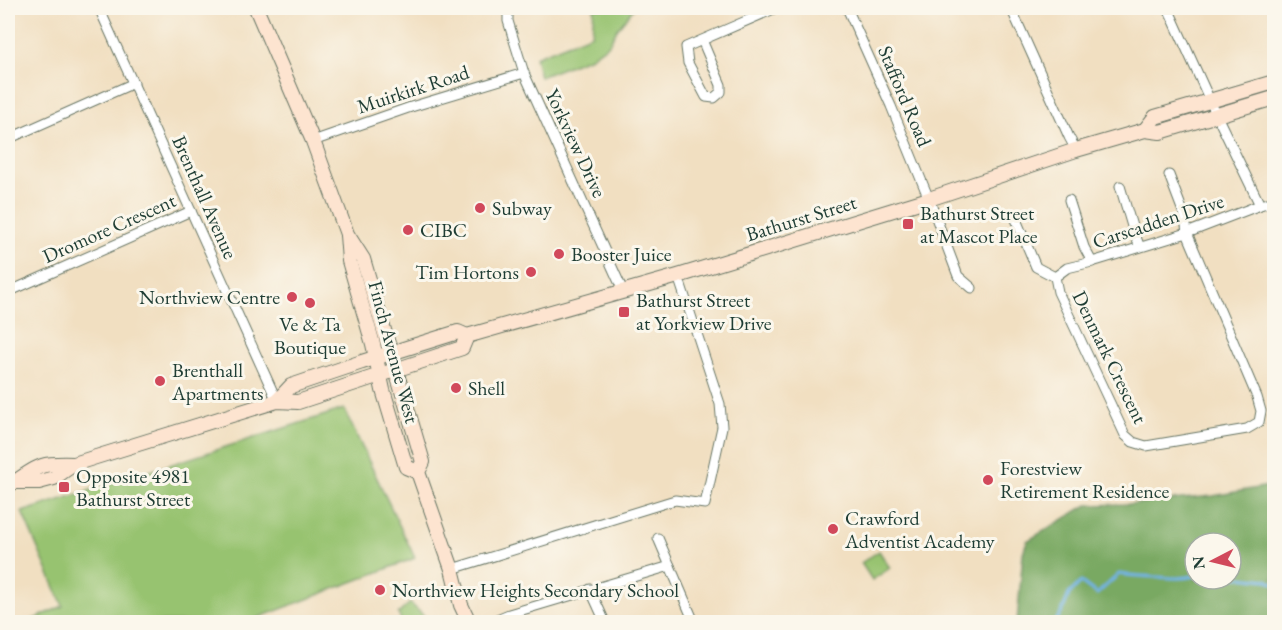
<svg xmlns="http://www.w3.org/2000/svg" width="1282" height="630" font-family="'EB Garamond',serif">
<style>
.green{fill:#97c370;stroke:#5b8052;stroke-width:1.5}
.forest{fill:#79a962;stroke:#4c734b;stroke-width:1.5;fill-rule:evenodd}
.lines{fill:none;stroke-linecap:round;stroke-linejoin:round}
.stream{stroke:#72b4e7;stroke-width:3}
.minor-casing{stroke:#687665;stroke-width:11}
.secondary-casing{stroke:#687665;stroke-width:16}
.minor{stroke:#fff;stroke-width:9}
.secondary{stroke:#fde4d0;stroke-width:14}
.poi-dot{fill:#d1495b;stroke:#fbf7ec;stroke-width:2}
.labels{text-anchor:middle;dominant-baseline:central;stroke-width:6;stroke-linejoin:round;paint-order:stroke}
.street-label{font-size:20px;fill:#1f3d34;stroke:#fbf7ec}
.poi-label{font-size:20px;fill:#1f3d34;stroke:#fbf7ec;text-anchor:start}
</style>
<rect width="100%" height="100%" fill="#fbf7ec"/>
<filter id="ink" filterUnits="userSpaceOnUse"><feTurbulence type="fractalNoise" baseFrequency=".0167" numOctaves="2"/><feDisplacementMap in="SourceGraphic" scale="12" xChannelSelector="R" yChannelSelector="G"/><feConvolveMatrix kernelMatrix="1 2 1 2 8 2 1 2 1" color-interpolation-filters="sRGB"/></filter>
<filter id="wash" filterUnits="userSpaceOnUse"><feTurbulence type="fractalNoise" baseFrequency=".008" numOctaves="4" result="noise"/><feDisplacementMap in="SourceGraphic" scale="24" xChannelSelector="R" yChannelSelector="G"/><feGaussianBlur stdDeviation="1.35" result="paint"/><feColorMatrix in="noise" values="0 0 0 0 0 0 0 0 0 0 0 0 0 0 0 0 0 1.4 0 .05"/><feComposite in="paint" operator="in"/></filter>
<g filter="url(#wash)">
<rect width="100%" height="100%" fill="#f1dfc1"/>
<g class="green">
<path d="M 594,8 L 634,8 L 617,29 L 609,44 L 591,57 L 540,77 L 535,57 L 592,34 Z"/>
<path d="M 344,409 L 415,558 L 247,622 L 28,622 L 63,606 L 22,512 Z"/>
<path d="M 879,551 L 890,568 L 872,580 L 861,563 Z"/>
<path d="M 410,603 L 425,617 L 428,622 L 402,622 L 398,614 Z"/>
</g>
<path class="forest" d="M 1274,485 L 1274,622 L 1017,622 L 1023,553 L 1027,541 L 1087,505 L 1128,504 L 1213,496 ZM 1195,543 L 1231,543 L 1231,579 L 1195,579 Z"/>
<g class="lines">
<g class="stream">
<path d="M 1231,576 L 1267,580 L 1274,584"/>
<path d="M 1055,622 L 1062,612 L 1069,594 L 1081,582 L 1097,594 L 1119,574 C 1132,576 1144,576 1157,577 C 1173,578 1179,579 1195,576"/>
</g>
</g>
</g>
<g filter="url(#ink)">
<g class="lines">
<defs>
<g id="minor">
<path d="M 99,8 L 277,401"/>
<path d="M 508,8 L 508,21 L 524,73 L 623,291"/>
<path d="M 847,8 L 891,106 L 929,199 L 958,276 L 972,288"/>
<path d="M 1011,8 L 1069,137 L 1076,150"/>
<path d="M 1168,8 L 1217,116 L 1260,205"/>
<path d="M 702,40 L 721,85 L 721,92 L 714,98 L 706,97 L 688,63 L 686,47 L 776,8"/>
<path d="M 8,139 L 134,83"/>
<path d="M 313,141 L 411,107 L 524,73"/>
<path d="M 1120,186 L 1134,233 L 1140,247"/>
<path d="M 1069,200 L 1084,247 L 1092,262"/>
<path d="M 1015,217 L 1036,267 L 1055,277"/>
<path d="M 1055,277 L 1058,292 L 1125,435 L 1133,442 L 1146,446 L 1247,429 L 1259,422 L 1261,411 L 1257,397 L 1187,233 L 1185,217 L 1169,175"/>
<path d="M 1055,277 L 1067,268 L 1092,262 L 1187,233 L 1260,205 L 1274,201"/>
<path d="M 8,292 L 191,211"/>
<path d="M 658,538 L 694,622"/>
<path d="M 452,569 L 675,500 L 705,504 L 722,427 L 720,404 L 678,276"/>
<path d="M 590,589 L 605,622"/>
<path d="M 490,622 L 509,614 L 670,566"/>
</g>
<g id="secondary">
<path d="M 256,8 L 313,141 L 347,234 L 363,259 L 423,462 L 418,472 L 452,569 L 461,605 L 469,622"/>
<path d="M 1145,130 L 1155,117 L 1274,82"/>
<path d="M 347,235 L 349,261 L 373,344 L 383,390 L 406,467 L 418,472"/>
<path d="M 277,401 L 291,386 L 362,362 L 458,332 L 467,336 L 678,276 L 929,199 L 1076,150 L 1145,130 L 1160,132 L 1274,98"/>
<path d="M 15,482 C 40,464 43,463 74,464"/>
<path d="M 8,485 L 15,482 L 39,482 L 54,478 L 74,464 L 96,457 L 277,401 L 298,402 L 462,348 L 467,336"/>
</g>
</defs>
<use href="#minor" class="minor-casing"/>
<use href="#secondary" class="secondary-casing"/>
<use href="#minor" class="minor"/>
<use href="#secondary" class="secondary"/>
</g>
</g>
<g class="poi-dot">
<circle cx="480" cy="208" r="6"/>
<rect x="902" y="218" width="12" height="12" rx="3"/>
<circle cx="408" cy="230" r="6"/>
<circle cx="559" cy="254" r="6"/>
<circle cx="531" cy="272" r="6"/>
<circle cx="292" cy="297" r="6"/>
<circle cx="310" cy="303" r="6"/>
<rect x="618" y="306" width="12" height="12" rx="3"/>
<circle cx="160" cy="381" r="6"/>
<circle cx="456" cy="388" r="6"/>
<circle cx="988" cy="480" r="6"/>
<rect x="58" y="481" width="12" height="12" rx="3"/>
<circle cx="833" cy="529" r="6"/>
<circle cx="380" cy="590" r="6"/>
</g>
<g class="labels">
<g class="street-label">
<text transform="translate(413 89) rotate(-18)">Muirkirk Road</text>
<text transform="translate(905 96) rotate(67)">Stafford Road</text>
<text transform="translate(576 143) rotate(65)">Yorkview Drive</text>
<text transform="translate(205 197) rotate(66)">Brenthall Avenue</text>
<text transform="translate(801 218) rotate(-17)">Bathurst Street</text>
<text transform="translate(1158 221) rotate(-18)">Carscadden Drive</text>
<text transform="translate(109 228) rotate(-24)">Dromore Crescent</text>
<text transform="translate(394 352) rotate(75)">Finch Avenue West</text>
<text transform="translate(1110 357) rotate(64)">Denmark Crescent</text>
</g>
<g class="poi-label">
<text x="492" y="208">Subway</text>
<text x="920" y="213">Bathurst Street<tspan x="920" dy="23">at Mascot Place</tspan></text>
<text x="420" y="230">CIBC</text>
<text x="571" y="254">Booster Juice</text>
<text x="519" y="272" text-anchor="end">Tim Hortons</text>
<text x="280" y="297" text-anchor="end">Northview Centre</text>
<text x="636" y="300">Bathurst Street<tspan x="636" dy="23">at Yorkview Drive</tspan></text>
<text x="310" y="324" text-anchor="middle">Ve &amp; Ta<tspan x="310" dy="23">Boutique</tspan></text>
<text x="172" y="370">Brenthall<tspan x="172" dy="23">Apartments</tspan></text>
<text x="468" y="388">Shell</text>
<text x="1000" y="468">Forestview<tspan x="1000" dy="23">Retirement Residence</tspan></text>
<text x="76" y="476">Opposite 4981<tspan x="76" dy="23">Bathurst Street</tspan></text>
<text x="845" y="518">Crawford<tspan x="845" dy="23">Adventist Academy</tspan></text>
<text x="392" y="590">Northview Heights Secondary School</text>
</g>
</g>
<rect width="1282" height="630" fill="none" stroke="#fbf7ec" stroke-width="30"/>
<g transform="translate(1213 561) rotate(263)"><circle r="28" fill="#fbf7ec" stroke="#a3ada2" stroke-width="1.5"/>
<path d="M0-4.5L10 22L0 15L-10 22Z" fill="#d1495b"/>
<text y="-9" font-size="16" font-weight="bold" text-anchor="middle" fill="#1f3d34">N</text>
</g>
</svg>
